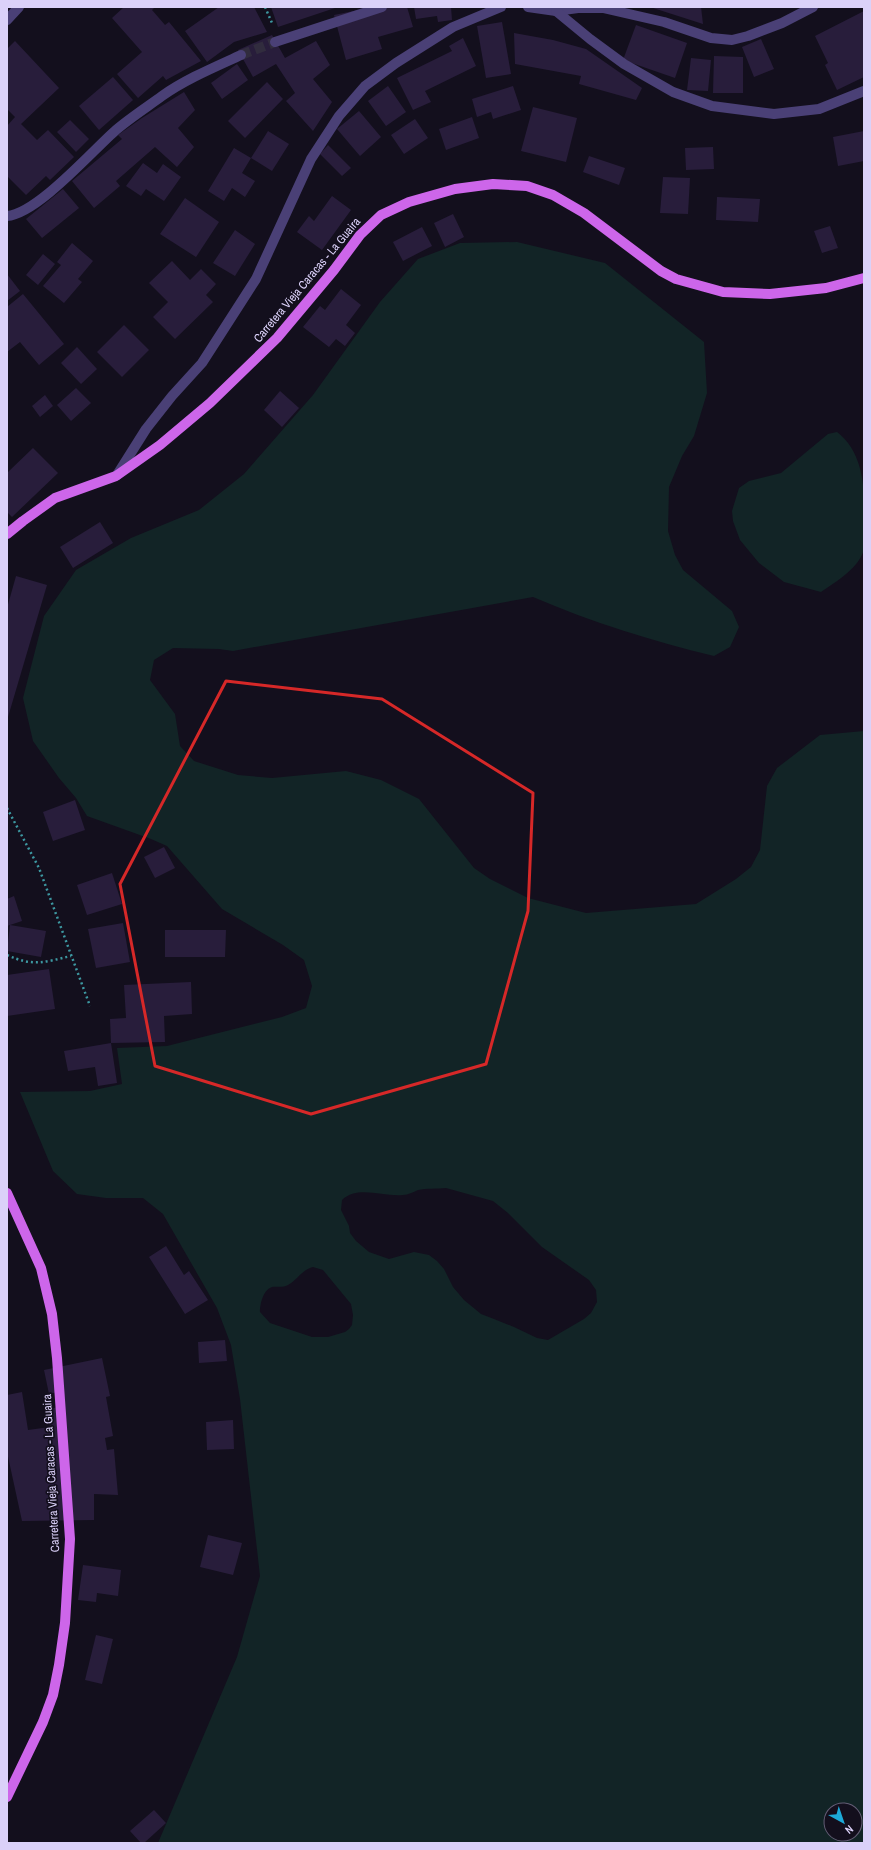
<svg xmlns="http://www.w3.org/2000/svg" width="871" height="1850" font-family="'Archivo Narrow',sans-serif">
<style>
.green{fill:#122426;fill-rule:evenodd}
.building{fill:#281d3b}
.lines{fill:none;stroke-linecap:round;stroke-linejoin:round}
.minor-tunnel{stroke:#312c3e;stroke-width:10;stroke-dasharray:10 5;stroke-linecap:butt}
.path{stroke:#3d98a1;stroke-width:2.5;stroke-dasharray:2 3;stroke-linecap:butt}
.minor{stroke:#4a4076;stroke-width:10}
.major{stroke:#cd66ea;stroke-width:10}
.marked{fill:none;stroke:#d62828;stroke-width:3;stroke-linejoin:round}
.labels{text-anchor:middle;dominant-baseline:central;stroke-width:3.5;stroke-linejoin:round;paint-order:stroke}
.street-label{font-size:12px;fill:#dbd1f9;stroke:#130f1d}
</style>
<rect width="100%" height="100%" fill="#130f1d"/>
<g class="green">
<path d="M 517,242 L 605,263 L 704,342 L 707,393 L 694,436 L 682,456 L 669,487 L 668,531 L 675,555 L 683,570 L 732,611 L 739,627 L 730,647 L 714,656 C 652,641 591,622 533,597 L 233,651 L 219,649 L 173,648 L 154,660 L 150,680 L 175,714 L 180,746 L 194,761 L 238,775 L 272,778 L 346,771 L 381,780 L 419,799 L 474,868 L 490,879 L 528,898 L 586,913 L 696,904 L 736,879 L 751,867 L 760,850 L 767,786 L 777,768 L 820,735 L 864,731 L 864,1843 L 158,1843 L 237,1657 L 260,1576 L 240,1399 L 231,1345 L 217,1308 L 163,1214 L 143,1198 L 106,1198 L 77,1194 L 53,1171 L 20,1092 L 90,1091 L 122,1084 L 117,1048 L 167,1046 L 282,1017 L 306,1008 L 312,986 L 304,960 L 283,945 L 222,909 L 167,846 L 151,839 L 87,816 L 76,798 L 59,778 L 33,741 L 23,698 L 44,616 L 76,570 L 131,538 L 199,510 L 244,474 L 313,395 L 380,302 L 418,259 L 460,243 ZM 446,1188 L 493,1201 L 508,1213 L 542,1247 L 589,1280 L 596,1290 L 597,1302 L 591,1313 L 584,1319 L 548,1340 L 537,1338 L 514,1327 L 494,1319 L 481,1314 L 464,1300 L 453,1287 L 444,1269 L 437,1261 L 429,1255 L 414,1252 L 389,1259 L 369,1252 L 356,1241 L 350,1233 L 349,1226 L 341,1210 L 342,1200 C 358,1185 383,1197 403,1195 C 408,1195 413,1192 418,1190 C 426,1188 437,1189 446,1188 ZM 313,1267 L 323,1270 L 351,1304 L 353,1315 L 352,1325 L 349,1329 L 345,1332 L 328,1337 L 312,1337 L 270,1323 L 260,1312 C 260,1304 263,1290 272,1287 C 277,1286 282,1288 288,1285 C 297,1280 303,1269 313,1267 ZM 831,1810 L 855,1810 L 855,1834 L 831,1834 Z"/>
<path d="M 837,432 C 871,458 864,510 864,549 C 860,567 836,582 821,592 L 784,582 L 759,563 L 740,540 L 733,521 L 732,511 L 739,488 L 749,481 L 781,473 L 828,434 Z"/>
</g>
<g class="building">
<path d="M 124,7 L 155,7 L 152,10 L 165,25 L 169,22 L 201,61 L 166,80 L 163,76 L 138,98 L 117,74 L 142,52 L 112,18 Z"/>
<path d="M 219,7 L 254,7 L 267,32 L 234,42 L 207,62 L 185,31 Z"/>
<path d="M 271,7 L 338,7 L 278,27 Z"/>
<path d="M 373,7 L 407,7 L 413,27 L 378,37 L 382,49 L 346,60 L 334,15 Z"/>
<path d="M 414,7 L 451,7 L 452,20 L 438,22 L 437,16 L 416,19 Z"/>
<path d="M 650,7 L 701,7 L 703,24 Z"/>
<path d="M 864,11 L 864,77 L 837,90 L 825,65 L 828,63 L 815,36 Z"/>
<path d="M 502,22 L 511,74 L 486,78 L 477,26 Z"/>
<path d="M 636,25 L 687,43 L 675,78 L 623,60 Z"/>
<path d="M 514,33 L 553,40 L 586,49 L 642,88 L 636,100 L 579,84 L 581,76 L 515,64 Z"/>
<path d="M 272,35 L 285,58 L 316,41 L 330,65 L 313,79 L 332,102 L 313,131 L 286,101 L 295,93 L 276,64 L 253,77 L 238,50 Z"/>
<path d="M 463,38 L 476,66 L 425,91 L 431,102 L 413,110 L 397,78 L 452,51 L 449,46 Z"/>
<path d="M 761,39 L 774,69 L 754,77 L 742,47 Z"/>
<path d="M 15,41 L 59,88 L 21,124 L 37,140 L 48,130 L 74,157 L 50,180 L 46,176 L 26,195 L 7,176 L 7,126 L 15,117 L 7,109 L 7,49 Z"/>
<path d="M 714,56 L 743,57 L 743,93 L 713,93 Z"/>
<path d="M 691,58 L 711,60 L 708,91 L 687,90 Z"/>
<path d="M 237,64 L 248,80 L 222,99 L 211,83 Z"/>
<path d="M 113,77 L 133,100 L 99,130 L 79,106 Z"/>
<path d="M 267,82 L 283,99 L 245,138 L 228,121 Z"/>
<path d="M 388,86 L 406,112 L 386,126 L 368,101 Z"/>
<path d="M 513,86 L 521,110 L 493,119 L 491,112 L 477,117 L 472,99 Z"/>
<path d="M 184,92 L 195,110 L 178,128 L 194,147 L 177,167 L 155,147 L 116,181 L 120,186 L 94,208 L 72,181 L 122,139 L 118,135 L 142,118 Z"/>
<path d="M 533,107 L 577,118 L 566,162 L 521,151 Z"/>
<path d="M 359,111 L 381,137 L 360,156 L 337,129 Z"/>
<path d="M 472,117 L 479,138 L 446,150 L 439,129 Z"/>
<path d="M 415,119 L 428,138 L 404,154 L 391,135 Z"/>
<path d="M 70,120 L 89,139 L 76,152 L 57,132 Z"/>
<path d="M 268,131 L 289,144 L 272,171 L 251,158 Z"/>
<path d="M 864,131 L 864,161 L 838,166 L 833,137 Z"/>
<path d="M 328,145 L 351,168 L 342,176 L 320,154 Z"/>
<path d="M 713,147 L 714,169 L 686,170 L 685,148 Z"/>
<path d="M 234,148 L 251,158 L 242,173 L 255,181 L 245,197 L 232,188 L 224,201 L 208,191 Z"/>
<path d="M 589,156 L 625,168 L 619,185 L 583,172 Z"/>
<path d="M 143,163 L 157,173 L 163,164 L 181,177 L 164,201 L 146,189 L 141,196 L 126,186 Z"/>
<path d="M 663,177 L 690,178 L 688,214 L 660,213 Z"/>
<path d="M 63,189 L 79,208 L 42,238 L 26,219 Z"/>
<path d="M 332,196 L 351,210 L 322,250 L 297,232 L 309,216 L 314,221 Z"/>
<path d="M 717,197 L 760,199 L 758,222 L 716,220 Z"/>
<path d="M 185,198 L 219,222 L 196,257 L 160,234 Z"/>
<path d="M 453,214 L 464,237 L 445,247 L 434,223 Z"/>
<path d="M 830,226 L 838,248 L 822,253 L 814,231 Z"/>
<path d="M 422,227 L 432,246 L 403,261 L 393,242 Z"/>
<path d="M 235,230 L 255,244 L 235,276 L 213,263 Z"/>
<path d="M 72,243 L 93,261 L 78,279 L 82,282 L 64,303 L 43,286 L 61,265 L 57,262 Z"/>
<path d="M 43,254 L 55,264 L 38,285 L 26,275 Z"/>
<path d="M 172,261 L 190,280 L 201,269 L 216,284 L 206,295 L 213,302 L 175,339 L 153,317 L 168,302 L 149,283 Z"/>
<path d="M 7,274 L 20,291 L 7,301 Z"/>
<path d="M 341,289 L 361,305 L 346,325 L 355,333 L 345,346 L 336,339 L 329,347 L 303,327 L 320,306 L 325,310 Z"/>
<path d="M 23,294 L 64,344 L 39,365 L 20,342 L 7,352 L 7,307 Z"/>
<path d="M 124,325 L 149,350 L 122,377 L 97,352 Z"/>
<path d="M 77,347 L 97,369 L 81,384 L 61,363 Z"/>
<path d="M 76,388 L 91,403 L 71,421 L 57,405 Z"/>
<path d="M 280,391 L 299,408 L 282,427 L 264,410 Z"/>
<path d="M 45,395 L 53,406 L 40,417 L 32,406 Z"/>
<path d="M 33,448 L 58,473 L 12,517 L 7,512 L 7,473 Z"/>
<path d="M 100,522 L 113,543 L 73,568 L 60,547 Z"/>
<path d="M 16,576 L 47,585 L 8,717 L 7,716 L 7,608 Z"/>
<path d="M 75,800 L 85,830 L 53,841 L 43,812 Z"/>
<path d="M 164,847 L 175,868 L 155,878 L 144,857 Z"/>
<path d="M 112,873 L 122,904 L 87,915 L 77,885 Z"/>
<path d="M 14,896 L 22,921 L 7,926 L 7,899 Z"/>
<path d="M 123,923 L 130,962 L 96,968 L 88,929 Z"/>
<path d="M 10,925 L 46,931 L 41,957 L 7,951 Z"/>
<path d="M 165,930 L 226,930 L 225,957 L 165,957 Z"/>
<path d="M 49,969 L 55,1009 L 7,1016 L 7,975 Z"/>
<path d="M 191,982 L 192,1014 L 164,1016 L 165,1042 L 111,1043 L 110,1019 L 126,1018 L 124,985 Z"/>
<path d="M 111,1043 L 117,1083 L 98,1086 L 95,1067 L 68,1071 L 64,1051 Z"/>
<path d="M 166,1246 L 184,1275 L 189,1271 L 208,1300 L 185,1314 L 149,1257 Z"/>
<path d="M 225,1340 L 227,1361 L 199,1363 L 198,1342 Z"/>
<path d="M 102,1358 L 110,1396 L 106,1397 L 113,1436 L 105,1438 L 107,1450 L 114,1449 L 118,1495 L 94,1494 L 94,1520 L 22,1521 L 7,1452 L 7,1395 L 22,1392 L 28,1430 L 50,1427 L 48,1410 L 60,1406 L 57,1392 L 49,1394 L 44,1370 Z"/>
<path d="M 233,1420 L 234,1449 L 207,1450 L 206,1422 Z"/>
<path d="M 208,1535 L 242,1543 L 233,1575 L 200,1567 Z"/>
<path d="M 83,1565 L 121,1570 L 118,1596 L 97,1593 L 96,1602 L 78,1600 Z"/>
<path d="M 96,1635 L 113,1639 L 102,1684 L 85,1680 Z"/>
<path d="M 154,1810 L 166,1823 L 144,1843 L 141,1843 L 130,1831 Z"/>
</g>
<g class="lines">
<path class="minor-tunnel" d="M 241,55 L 275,42"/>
<g class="path">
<path d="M 265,7 L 272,23"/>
<path d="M 7,808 L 39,868 L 90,1006"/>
<path d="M 7,955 C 33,967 45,962 71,956"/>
</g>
<g class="minor">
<path d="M 528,7 L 556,11 L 578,8 L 603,8 L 664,22 L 711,38 L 732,40 L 748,36 L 782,23 L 813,7"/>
<path d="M 556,11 L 590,39 L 624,64 L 673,92 L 712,106 L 774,114 L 819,109 L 864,91"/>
<path d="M 7,20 L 19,7"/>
<path d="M 275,42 L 382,7"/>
<path d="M 7,216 C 37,214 92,151 116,130 C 130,118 147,107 162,96 C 186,79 215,67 241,55"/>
<path d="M 117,475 L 146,429 L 172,396 L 202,363 L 256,279 L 311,159 L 339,116 L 365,86 L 396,63 L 453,27 L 501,7"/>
</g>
<g class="major">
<path d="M 7,534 L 23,521 L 55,498 L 116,476 L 160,445 L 210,403 L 277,338 L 334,270 L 360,235 L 381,215 L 409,202 L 455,189 L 493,184 L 527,186 L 553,195 L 584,213 L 661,271 L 676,279 L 723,292 L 770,294 L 826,288 L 864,278"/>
<path d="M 7,1193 L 41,1268 L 52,1314 L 57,1358 L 70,1539 L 65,1623 L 59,1665 L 53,1695 L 43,1722 L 7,1797"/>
</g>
</g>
<path class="marked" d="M 226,681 L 382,699 L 533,793 L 528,911 L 486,1064 L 311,1114 L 155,1066 L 120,884 Z"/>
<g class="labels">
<g class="street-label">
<text transform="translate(307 280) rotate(-50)">Carretera Vieja Caracas - La Guaira</text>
<text transform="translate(51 1473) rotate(-93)">Carretera Vieja Caracas - La Guaira</text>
</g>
</g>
<rect width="871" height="1850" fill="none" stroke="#dbd1f9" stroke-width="16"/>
<g transform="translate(843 1822) rotate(140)"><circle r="19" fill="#130f1d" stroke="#635d75"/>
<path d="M0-3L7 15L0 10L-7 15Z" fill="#1daad8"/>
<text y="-6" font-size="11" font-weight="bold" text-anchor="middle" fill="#dbd1f9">N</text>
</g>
</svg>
